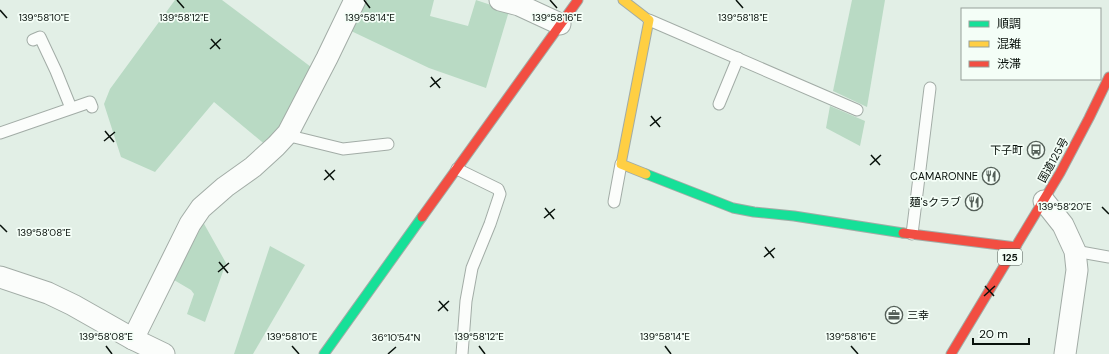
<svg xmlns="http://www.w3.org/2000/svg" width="1109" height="354" font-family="'DM Sans','Noto Sans JP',sans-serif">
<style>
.green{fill:#b9dac4}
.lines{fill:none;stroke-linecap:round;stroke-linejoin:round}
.lane-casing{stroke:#a2aca6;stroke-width:13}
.street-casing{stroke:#a2aca6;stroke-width:23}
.fast-casing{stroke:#a2aca6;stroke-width:11}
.slow-casing{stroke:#a2aca6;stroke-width:11}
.jam-casing{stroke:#a2aca6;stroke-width:11}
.lane{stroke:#fbfdfb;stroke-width:11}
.street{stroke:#fbfdfb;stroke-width:21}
.fast{stroke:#16e098;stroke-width:9}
.slow{stroke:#ffcf43;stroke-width:9}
.jam{stroke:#f24e42;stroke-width:9}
.ticks{fill:none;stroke:#08110b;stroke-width:1.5}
.labels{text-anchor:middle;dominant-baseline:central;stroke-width:3.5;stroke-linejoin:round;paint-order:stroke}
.shield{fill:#f4fef7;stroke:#4f5852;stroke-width:1}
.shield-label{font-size:10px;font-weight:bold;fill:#08110b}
.poi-label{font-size:11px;fill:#08110b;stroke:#f4fef7;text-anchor:end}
.street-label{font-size:11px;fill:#08110b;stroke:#f4fef7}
.ticks-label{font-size:10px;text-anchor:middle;fill:#08110b;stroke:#f4fef7;stroke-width:3.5;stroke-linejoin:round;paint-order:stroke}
</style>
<rect width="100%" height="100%" fill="#e2efe6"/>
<g class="green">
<path d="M 175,0 L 222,0 L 315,70 L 268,147 L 214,102 L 155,172 L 121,157 L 104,104 L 110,89 Z"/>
<path d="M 364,0 L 434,0 L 430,16 L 468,26 L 476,0 L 509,11 L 486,88 L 429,68 L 349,30 Z"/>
<path d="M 852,0 L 885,0 L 867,107 L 833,91 Z"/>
<path d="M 830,106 L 865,121 L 860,146 L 826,128 Z"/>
<path d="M 203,222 L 226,263 L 205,322 L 187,314 L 194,294 L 191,290 L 174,280 L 176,269 Z"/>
<path d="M 270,246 L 305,265 L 253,354 L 234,354 Z"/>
</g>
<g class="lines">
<defs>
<g id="lane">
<path d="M 649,20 L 857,110"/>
<path d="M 33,40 L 40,37 L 56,71 L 71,108"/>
<path d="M 719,104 L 738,58"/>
<path d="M 0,133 L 90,102 L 92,107"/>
<path d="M 288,133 L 294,137 L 343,149 L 388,144"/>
<path d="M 457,169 L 498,189 L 500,194 L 490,224 L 472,268 L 466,301 L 462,354"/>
<path d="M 614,202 L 621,164"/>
<path d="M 912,234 L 930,88"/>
<path d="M 1075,251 L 1109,257"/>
</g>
<g id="street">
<path d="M 500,0 L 519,5 L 560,24"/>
<path d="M 1044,201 L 1063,225 L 1075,251 L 1077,270 L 1065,354"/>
<path d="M 0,277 L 48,293 L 73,305 L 133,339 L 164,354"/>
<path d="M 133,339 L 190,224 L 201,208 L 225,187 L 253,167 L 276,146 L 288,133 L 327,58 L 355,0"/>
</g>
<g id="fast">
<path d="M 646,174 L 733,208 L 754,212 L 794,216 L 903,233"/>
<path d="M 324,354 L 422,217"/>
</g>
<path id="slow" d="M 623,0 L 649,20 L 621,164 L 646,174"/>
<g id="jam">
<path d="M 422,217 L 578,0"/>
<path d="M 903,233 L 1016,247"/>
<path d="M 951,354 L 1060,173 L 1089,118 L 1109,77"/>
</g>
</defs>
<use href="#lane" class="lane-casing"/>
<use href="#street" class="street-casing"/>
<use href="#fast" class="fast-casing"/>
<use href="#slow" class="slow-casing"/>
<use href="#jam" class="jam-casing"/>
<use href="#lane" class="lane"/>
<use href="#street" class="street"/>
<use href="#fast" class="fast"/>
<use href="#slow" class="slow"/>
<use href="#jam" class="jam"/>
</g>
<path class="ticks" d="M 177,0 L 184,8M 364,0 L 370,8M 550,0 L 557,8M 736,0 L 743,8M 0,10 L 7,18M 211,39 L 220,49M 210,49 L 221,39M 431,77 L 440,88M 430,87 L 441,78M 651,116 L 660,127M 650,126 L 661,117M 105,131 L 114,142M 104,141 L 115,132M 871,155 L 880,165M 870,165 L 881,155M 325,170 L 334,180M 324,180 L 335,170M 1102,207 L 1109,214M 545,208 L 554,219M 544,218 L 555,209M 0,225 L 7,232M 765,247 L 774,258M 764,257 L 775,248M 219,262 L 228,273M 218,272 L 229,263M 985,286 L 994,296M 984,296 L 995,286M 439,301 L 448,311M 438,311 L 449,301M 106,346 L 112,354M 292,346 L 299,354M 479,346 L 485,354M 665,346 L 671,354M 851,346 L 858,354M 388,354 L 396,347"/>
<defs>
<symbol id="bus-ring" viewBox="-11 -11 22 22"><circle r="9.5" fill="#f4fef7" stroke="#545f58" stroke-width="1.5"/><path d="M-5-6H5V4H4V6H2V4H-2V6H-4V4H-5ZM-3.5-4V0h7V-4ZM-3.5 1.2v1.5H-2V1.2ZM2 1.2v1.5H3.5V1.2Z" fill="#545f58"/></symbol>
<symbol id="restaurant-ring" viewBox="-11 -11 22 22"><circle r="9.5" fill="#f4fef7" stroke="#545f58" stroke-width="1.5"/><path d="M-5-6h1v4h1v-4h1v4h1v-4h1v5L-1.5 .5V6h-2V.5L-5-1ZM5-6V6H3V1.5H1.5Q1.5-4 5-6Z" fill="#545f58"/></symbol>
<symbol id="office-ring" viewBox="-11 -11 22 22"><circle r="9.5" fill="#f4fef7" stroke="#545f58" stroke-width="1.5"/><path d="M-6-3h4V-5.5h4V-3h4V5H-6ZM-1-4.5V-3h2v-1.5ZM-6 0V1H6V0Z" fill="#545f58"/></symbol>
</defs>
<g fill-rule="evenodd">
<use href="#bus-ring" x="1026" y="140" width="20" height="20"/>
<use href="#restaurant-ring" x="981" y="166" width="20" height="20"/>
<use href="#restaurant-ring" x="964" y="192" width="20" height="20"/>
<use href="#office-ring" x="884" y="305" width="20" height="20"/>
</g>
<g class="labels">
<rect class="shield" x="998" y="249" width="24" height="16" rx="3"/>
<g class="shield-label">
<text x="1010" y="257">125</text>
</g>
<g class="poi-label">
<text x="1023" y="150">下子町</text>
<text x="978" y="176">CAMARONNE</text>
<text x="961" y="202">麺'sクラブ</text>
<text x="907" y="315" text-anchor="start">三幸</text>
</g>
<g class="street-label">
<text transform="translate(1053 160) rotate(-61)">国道125号</text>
</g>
</g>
<g class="ticks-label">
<text x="184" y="21">139°58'12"E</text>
<text x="370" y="21">139°58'14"E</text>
<text x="557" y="21">139°58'16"E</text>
<text x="743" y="21">139°58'18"E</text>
<text x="44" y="21">139°58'10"E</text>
<text x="1065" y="210">139°58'20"E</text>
<text x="44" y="236">139°58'08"E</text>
<text x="106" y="340">139°58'08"E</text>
<text x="292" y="340">139°58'10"E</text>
<text x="479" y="340">139°58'12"E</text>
<text x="665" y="340">139°58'14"E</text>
<text x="851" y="340">139°58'16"E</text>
<text x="396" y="341">36°10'54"N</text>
</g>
<rect x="961" y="8" width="140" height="72" fill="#f4fef7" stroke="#969f99"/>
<rect x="969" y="21" width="20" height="6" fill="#16e098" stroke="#969f99"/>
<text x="997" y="28" font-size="12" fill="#08110b">順調</text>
<rect x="969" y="41" width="20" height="6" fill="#ffcf43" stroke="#969f99"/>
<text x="997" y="48" font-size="12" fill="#08110b">混雑</text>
<rect x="969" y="61" width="20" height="6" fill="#f24e42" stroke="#969f99"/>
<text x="997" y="68" font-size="12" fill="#08110b">渋滞</text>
<path d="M973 338v6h56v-6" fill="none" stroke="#08110b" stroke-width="2"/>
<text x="979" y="338" font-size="12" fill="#08110b" stroke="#f4fef7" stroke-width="3" paint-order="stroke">20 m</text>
</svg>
